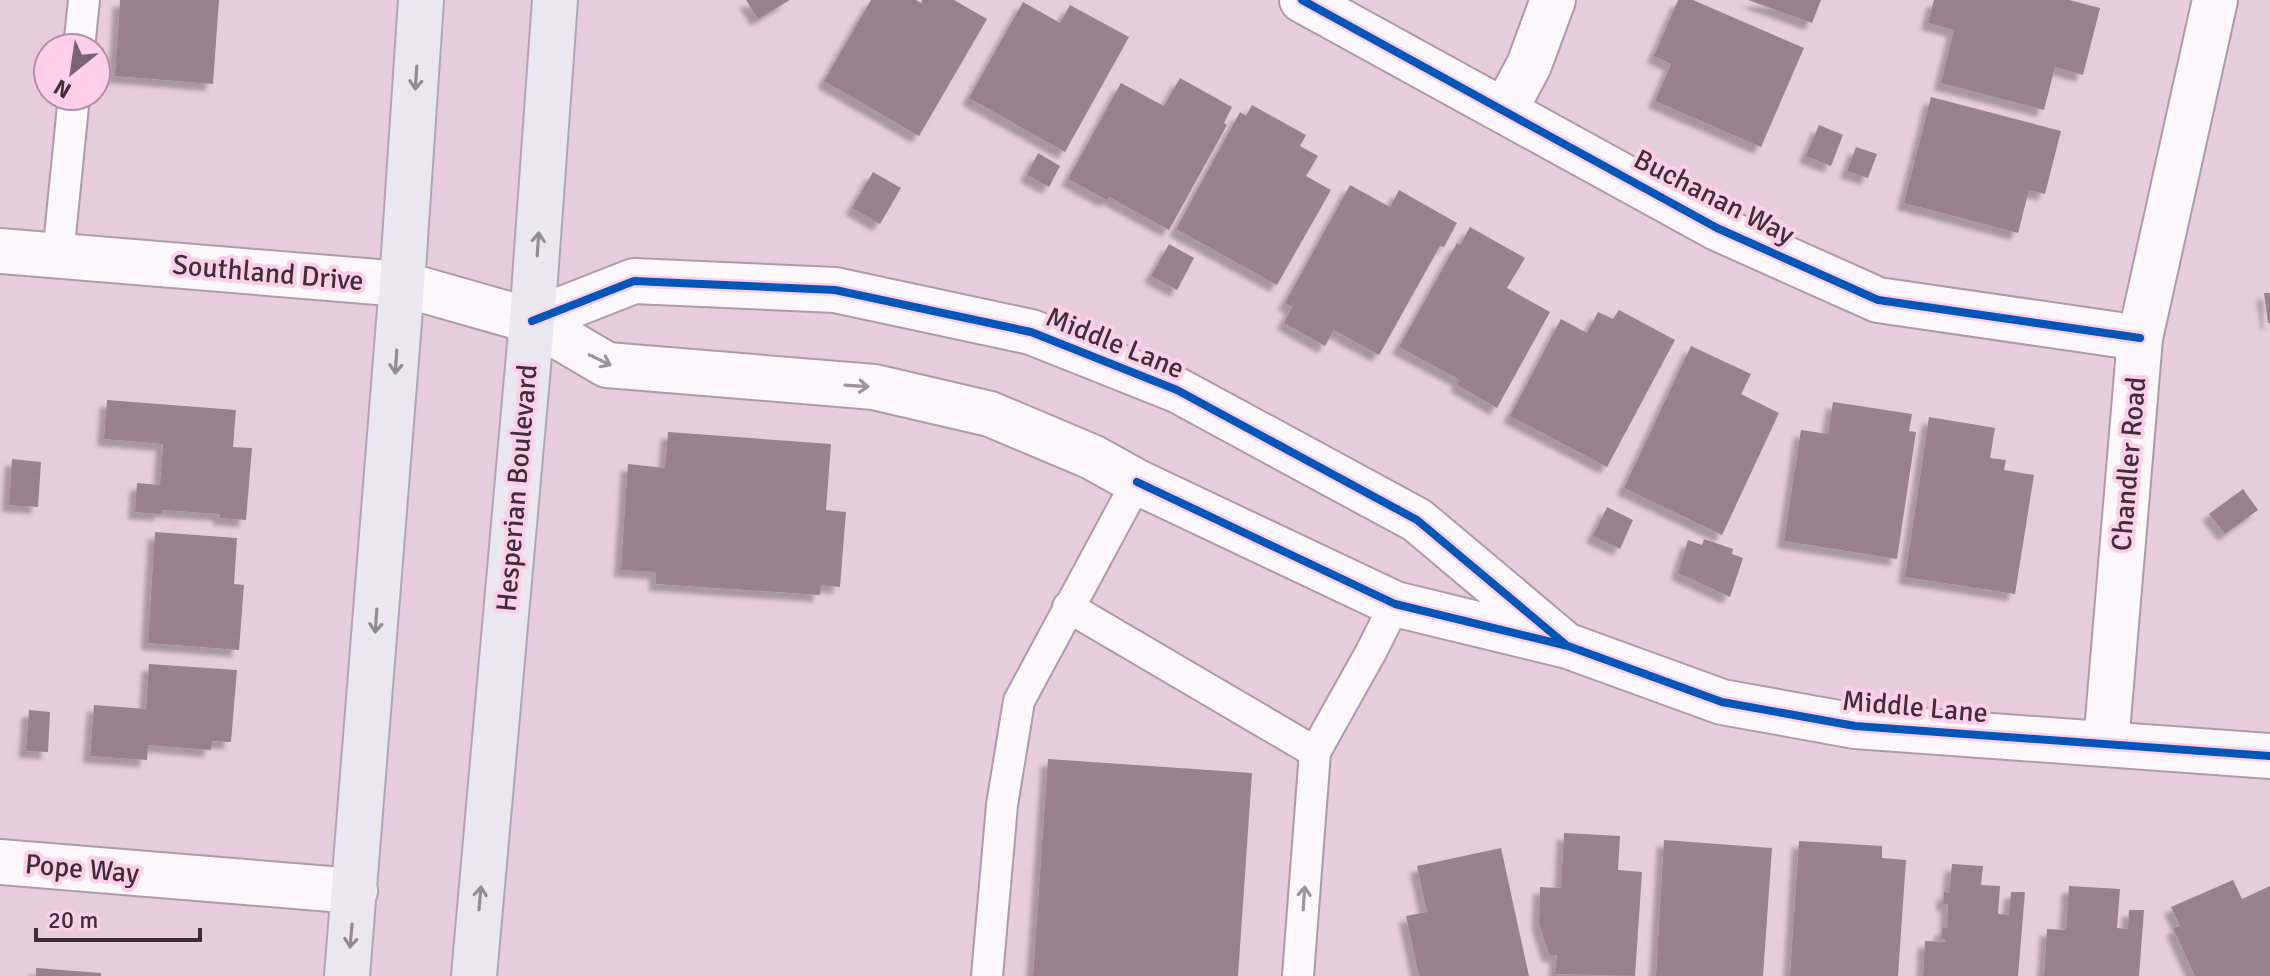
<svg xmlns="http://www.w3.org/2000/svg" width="2270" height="976" font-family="Signika,sans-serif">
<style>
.building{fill:#9b8091;filter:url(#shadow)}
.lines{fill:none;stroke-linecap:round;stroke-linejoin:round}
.lane-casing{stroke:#ad9aa6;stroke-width:34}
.street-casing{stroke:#ad9aa6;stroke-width:48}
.secondary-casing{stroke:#ad9aa6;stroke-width:48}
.primary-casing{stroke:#b2a4b8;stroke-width:48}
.lane{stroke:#fbf7fa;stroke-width:30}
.street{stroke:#fbf7fa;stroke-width:44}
.secondary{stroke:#fbf7fa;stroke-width:44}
.primary{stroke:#ebe7f0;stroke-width:44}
.cycleway-casing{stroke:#ffcfea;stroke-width:13}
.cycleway{stroke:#0057b8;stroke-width:8}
.oneway{stroke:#958a94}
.oneway2{stroke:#9d9299}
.labels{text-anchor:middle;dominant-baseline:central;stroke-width:8;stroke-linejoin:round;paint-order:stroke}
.street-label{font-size:28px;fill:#3f2d38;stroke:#ffcfea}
</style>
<defs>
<filter id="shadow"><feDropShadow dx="-7" dy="7" stdDeviation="2" flood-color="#0004"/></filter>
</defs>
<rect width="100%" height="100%" fill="#e6ccdc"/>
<g class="building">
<path d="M 120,0 L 219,0 L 213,84 L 115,76 Z"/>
<path d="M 746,0 L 790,0 L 758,19 Z"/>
<path d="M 871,0 L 916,0 L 921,3 L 922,0 L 954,0 L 987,19 L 919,136 L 824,81 Z"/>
<path d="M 1678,0 L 1693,0 L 1804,48 L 1761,147 L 1655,101 L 1671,64 L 1654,56 Z"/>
<path d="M 1748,0 L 1821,0 L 1812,23 Z"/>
<path d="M 1934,0 L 2069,0 L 2100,8 L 2083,75 L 2055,67 L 2044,110 L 1941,83 L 1954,30 L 1928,23 Z"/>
<path d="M 1023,2 L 1060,23 L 1070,5 L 1129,37 L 1065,152 L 969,98 Z"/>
<path d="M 1180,78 L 1232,107 L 1224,123 L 1227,125 L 1169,230 L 1109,197 L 1107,200 L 1068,179 L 1121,83 L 1164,106 Z"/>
<path d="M 1931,97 L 2061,131 L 2045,194 L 2029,190 L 2018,233 L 1904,203 Z"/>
<path d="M 1252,105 L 1306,135 L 1300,146 L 1318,156 L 1306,176 L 1331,190 L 1277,285 L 1176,229 L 1240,112 L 1246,116 Z"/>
<path d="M 1819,125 L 1843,135 L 1831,166 L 1806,156 Z"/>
<path d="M 1856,147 L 1877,154 L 1868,178 L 1847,171 Z"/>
<path d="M 1038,153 L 1060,166 L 1049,187 L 1027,175 Z"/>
<path d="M 873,172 L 901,188 L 880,224 L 852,208 Z"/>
<path d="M 1350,185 L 1390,207 L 1399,190 L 1457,223 L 1444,247 L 1440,246 L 1379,355 L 1334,330 L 1325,346 L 1284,323 L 1292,307 L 1285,303 Z"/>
<path d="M 1470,227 L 1525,258 L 1507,288 L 1550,312 L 1497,408 L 1457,385 L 1460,380 L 1399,347 L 1457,243 L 1460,245 Z"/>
<path d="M 1169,244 L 1194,258 L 1177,290 L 1151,276 Z"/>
<path d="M 2264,293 L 2270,293 L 2270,323 L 2268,323 Z"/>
<path d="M 1619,310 L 1675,340 L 1607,467 L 1510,416 L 1561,319 L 1587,333 L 1598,312 L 1613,319 Z"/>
<path d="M 1691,346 L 1751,374 L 1741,394 L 1779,413 L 1722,535 L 1624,488 Z"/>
<path d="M 107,400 L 236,410 L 233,447 L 252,448 L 246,520 L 220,518 L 220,514 L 162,510 L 161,514 L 135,512 L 137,483 L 160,485 L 163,444 L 104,439 Z"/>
<path d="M 1833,402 L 1912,414 L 1909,431 L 1916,432 L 1897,559 L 1784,541 L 1801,430 L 1828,434 Z"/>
<path d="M 1929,417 L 1995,428 L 1990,458 L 2006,460 L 2004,470 L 2034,475 L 2015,594 L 1905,577 Z"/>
<path d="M 668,432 L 831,444 L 826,510 L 846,512 L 840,587 L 821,585 L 820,595 L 656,584 L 656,572 L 621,570 L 628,464 L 665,468 Z"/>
<path d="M 12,459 L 41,462 L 38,507 L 9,505 Z"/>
<path d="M 2243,489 L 2258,510 L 2225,534 L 2209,514 Z"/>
<path d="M 1607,507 L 1633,520 L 1620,549 L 1593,536 Z"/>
<path d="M 155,532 L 237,538 L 234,584 L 244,585 L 239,650 L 148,643 Z"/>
<path d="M 1704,539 L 1733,549 L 1732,554 L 1743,558 L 1730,597 L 1678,573 L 1688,540 L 1702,545 Z"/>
<path d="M 149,664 L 237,670 L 231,742 L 212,741 L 211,750 L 148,745 L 147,760 L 90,756 L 94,705 L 146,709 Z"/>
<path d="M 29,710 L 50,712 L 48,752 L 26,751 Z"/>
<path d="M 1048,759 L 1252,773 L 1238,976 L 1033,976 Z"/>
<path d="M 1564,833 L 1620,836 L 1618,870 L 1642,872 L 1635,976 L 1555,974 L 1557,955 L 1549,955 L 1539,924 L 1540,887 L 1561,888 Z"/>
<path d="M 1664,840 L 1772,848 L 1763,976 L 1656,976 Z"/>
<path d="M 1799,841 L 1882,846 L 1882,858 L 1906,860 L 1898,976 L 1790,976 Z"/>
<path d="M 1501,848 L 1529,976 L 1419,976 L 1406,916 L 1427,912 L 1417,866 Z"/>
<path d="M 1952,864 L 1983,866 L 1981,885 L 2000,886 L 1998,914 L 2009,915 L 2011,892 L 2025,892 L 2018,976 L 1923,976 L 1925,941 L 1946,942 L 1946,939 L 1941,939 L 1942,928 L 1947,928 L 1948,904 L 1943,904 L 1944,892 L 1949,893 Z"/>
<path d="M 2233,880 L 2242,899 L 2270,886 L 2270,976 L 2195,976 L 2173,928 L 2180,926 L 2171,907 Z"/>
<path d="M 2069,886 L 2120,889 L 2117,928 L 2128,929 L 2129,910 L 2144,910 L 2139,976 L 2044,976 L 2047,929 L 2066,930 Z"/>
<path d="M 36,968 L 101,973 L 101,976 L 36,976 Z"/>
</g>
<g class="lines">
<defs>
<g id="lane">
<path d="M 79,48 L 84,0"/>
<path d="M 58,256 L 74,96"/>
<path d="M 1068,607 L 1315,752 L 1371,652 L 1395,604"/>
<path d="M 987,976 L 1002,805 L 1019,701 L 1137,482"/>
<path d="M 1298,976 L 1315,752"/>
</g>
<g id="street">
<path d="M 1302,0 L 1717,228 L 1878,300 L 2140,338"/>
<path d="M 1505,110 L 1529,65 L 1553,0"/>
<path d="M 2106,744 L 2140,338 L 2215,0"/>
<path d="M 0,862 L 355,891"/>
</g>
<g id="secondary">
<path d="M 0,251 L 402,284 L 532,321 L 607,365 L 874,387 L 990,414 L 1092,457 L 1137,482 L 1395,604 L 1568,646 L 1722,702 L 1855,726 L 2270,756"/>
<path d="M 532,321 L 634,281 L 835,290 L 1031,332 L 1177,390 L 1417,520 L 1561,641"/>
</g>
<g id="primary">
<path d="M 347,976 L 402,284 L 421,0"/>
<path d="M 474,976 L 532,321 L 555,0"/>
</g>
</defs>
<use href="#lane" class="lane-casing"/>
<use href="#street" class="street-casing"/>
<use href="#secondary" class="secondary-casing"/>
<use href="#primary" class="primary-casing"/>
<use href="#lane" class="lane"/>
<use href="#street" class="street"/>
<use href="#secondary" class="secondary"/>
<use href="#primary" class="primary"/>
<defs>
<g id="cycleway">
<path d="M 1302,0 L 1717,228 L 1878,300 L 2140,338"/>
<path d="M 532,321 L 634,281 L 835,290 L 1031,332 L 1177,390 L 1417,520 L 1565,644"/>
<path d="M 1137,482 L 1395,604 L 1568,646 L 1722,702 L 1855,726 L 2270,756"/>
</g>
</defs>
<use href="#cycleway" class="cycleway-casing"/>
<use href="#cycleway" class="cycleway"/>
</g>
<defs><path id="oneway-shaft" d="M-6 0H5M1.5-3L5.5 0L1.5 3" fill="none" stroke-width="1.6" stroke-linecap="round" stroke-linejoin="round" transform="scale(2)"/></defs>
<g class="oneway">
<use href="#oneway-shaft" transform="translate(416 78) rotate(94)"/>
<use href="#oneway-shaft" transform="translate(538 244) rotate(-86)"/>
<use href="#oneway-shaft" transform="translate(396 362) rotate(94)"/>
<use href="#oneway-shaft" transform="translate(376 621) rotate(94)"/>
<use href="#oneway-shaft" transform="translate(480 898) rotate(-85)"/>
<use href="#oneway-shaft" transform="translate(351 936) rotate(95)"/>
</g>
<g class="oneway2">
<use href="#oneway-shaft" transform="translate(600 360) rotate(26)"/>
<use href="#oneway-shaft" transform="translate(857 386) rotate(4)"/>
<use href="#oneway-shaft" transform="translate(1304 898) rotate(-86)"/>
</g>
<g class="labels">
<g class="street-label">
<text transform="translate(1714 197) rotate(27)">Buchanan Way</text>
<text transform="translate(268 273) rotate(5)">Southland Drive</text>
<text transform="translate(1115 343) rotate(22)">Middle Lane</text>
<text transform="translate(2129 464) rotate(-85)">Chandler Road</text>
<text transform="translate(517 488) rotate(-85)">Hesperian Boulevard</text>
<text transform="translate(1915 707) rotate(5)">Middle Lane</text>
<text transform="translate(82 869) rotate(5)">Pope Way</text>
</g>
</g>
<g transform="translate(72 72) rotate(210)"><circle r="38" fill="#ffcfea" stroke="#b28ea3" stroke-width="2"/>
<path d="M0-6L14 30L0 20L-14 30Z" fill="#796571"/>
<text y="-12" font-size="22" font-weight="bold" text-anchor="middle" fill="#3f2d38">N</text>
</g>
<path d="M36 928v12h164v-12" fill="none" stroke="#3f2d38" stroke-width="4"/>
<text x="48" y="928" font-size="24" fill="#3f2d38" stroke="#ffcfea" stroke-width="6" paint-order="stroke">20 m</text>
</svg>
